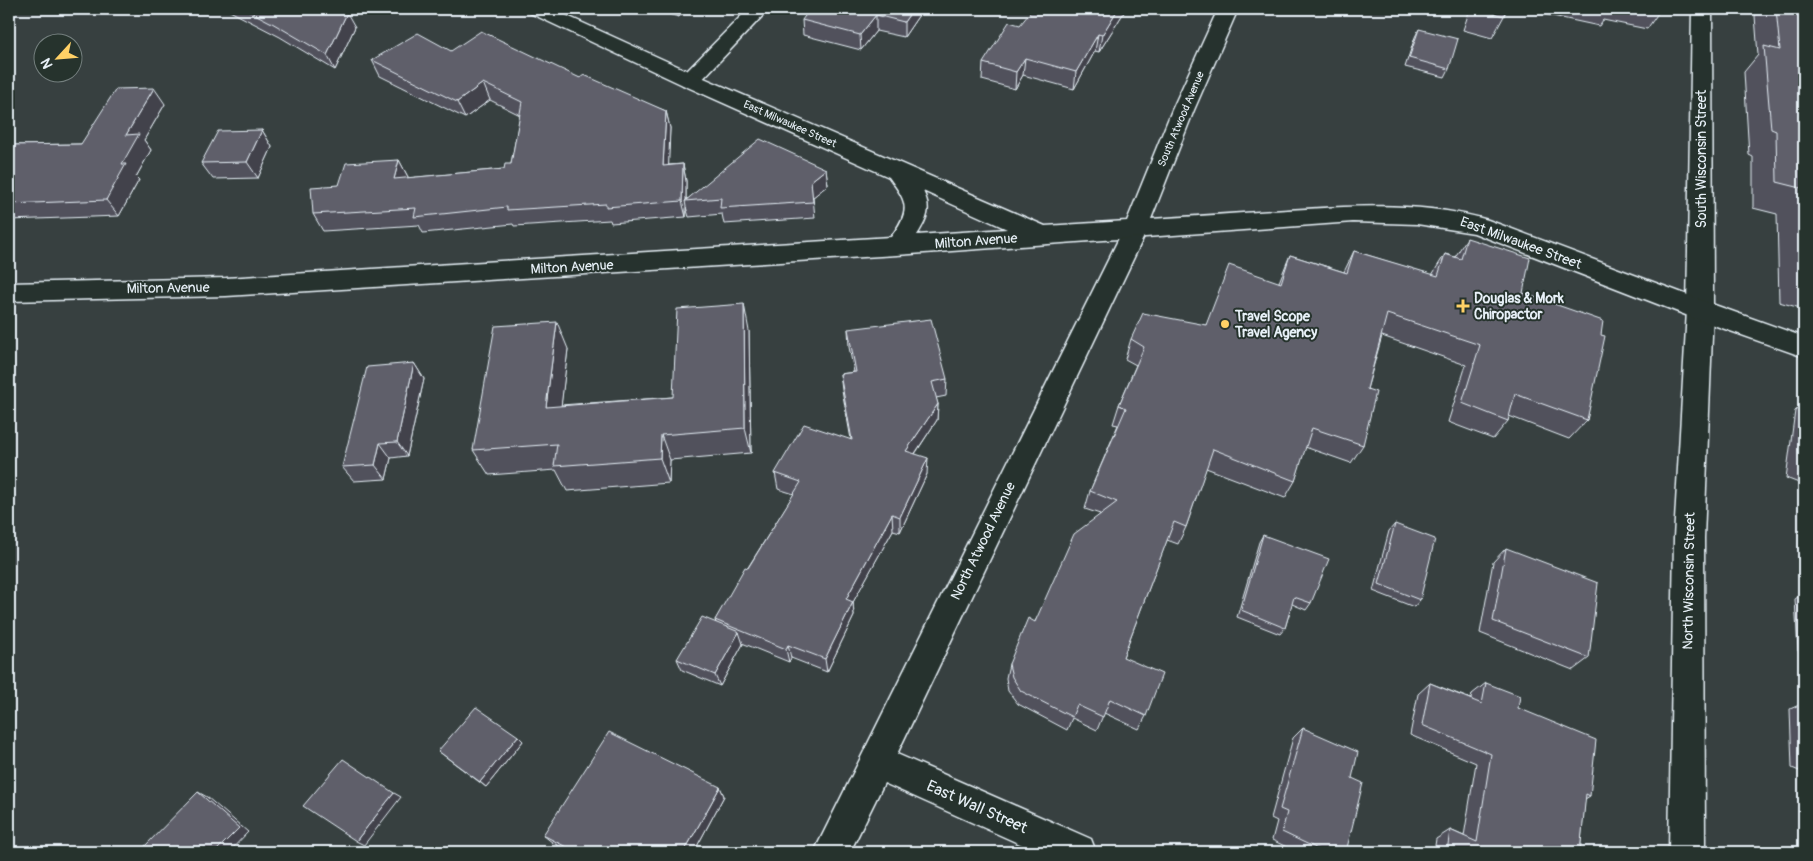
<svg xmlns="http://www.w3.org/2000/svg" width="1813" height="861" font-family="Pangolin,sans-serif">
<style>
.lines{fill:none;stroke-linecap:round;stroke-linejoin:round}
.street-casing{stroke:#e8f1f8;stroke-width:3}
.secondary-casing{stroke:#e8f1f8;stroke-width:3}
.street{fill:#26332d;fill-rule:evenodd}
.secondary{fill:#26332d;fill-rule:evenodd}
.wall{fill:#51515c;stroke:#e8f1f8}
.shaded-wall{fill:#42424b;stroke:#e8f1f8}
.building{fill:#5e5e6b;stroke:#e8f1f8}
.poi-dot{fill:#ffd166;stroke:#26332d;stroke-width:2}
.labels{text-anchor:middle;dominant-baseline:central;stroke-width:4;stroke-linejoin:round;paint-order:stroke}
.far-street-label{font-size:11px;fill:#e8f1f8;stroke:#26332d}
.street-label{font-size:14px;fill:#e8f1f8;stroke:#26332d}
.poi-label{font-size:14px;font-weight:bold;fill:#e8f1f8;stroke:#26332d;text-anchor:start}
.near-street-label{font-size:16px;fill:#e8f1f8;stroke:#26332d}
</style>
<rect width="100%" height="100%" fill="#374040"/>
<filter id="ink" filterUnits="userSpaceOnUse"><feTurbulence type="fractalNoise" baseFrequency=".02" numOctaves="2"/><feDisplacementMap in="SourceGraphic" scale="10" xChannelSelector="R" yChannelSelector="G"/><feConvolveMatrix kernelMatrix="1 2 1 2 8 2 1 2 1" color-interpolation-filters="sRGB"/></filter>
<g filter="url(#ink)">
<g class="lines">
<defs>
<g id="street">
<path d="M 748,9 L 769,9 L 697,85 L 690,86 L 683,85 L 680,80 L 683,75 Z"/>
<path d="M 1692,9 L 1712,9 L 1713,310 L 1704,538 L 1705,852 L 1669,852 L 1674,538 L 1687,310 Z"/>
<path d="M 1135,222 L 1143,224 L 1147,230 L 897,754 L 1091,839 L 1096,852 L 1038,852 L 884,783 L 850,852 L 814,852 L 1123,230 L 1127,224 Z"/>
</g>
<path id="secondary" d="M 527,9 L 552,9 L 697,75 L 1045,226 L 1127,221 L 1172,110 L 1218,9 L 1238,9 L 1194,110 L 1151,219 C 1197,216 1242,213 1288,210 C 1355,206 1423,201 1488,220 L 1709,303 L 1804,337 L 1804,357 L 1691,317 L 1474,233 L 1417,224 L 1353,222 L 897,255 L 226,296 L 9,301 L 9,283 L 226,278 L 891,237 C 911,210 908,203 889,177 L 683,85 L 530,13 ZM 923,191 L 1007,229 L 917,235 C 927,219 932,209 923,191 Z"/>
</defs>
<use href="#street" class="street-casing"/>
<use href="#secondary" class="secondary-casing"/>
<use href="#street" class="street"/>
<use href="#secondary" class="secondary"/>
</g>
<g class="wall">
<path d="M 226,9 L 343,9 L 342,10 L 355,27 L 335,70 L 280,37 Z"/>
<path d="M 650,9 L 686,9 L 679,17 Z"/>
<path d="M 913,9 L 921,9 L 921,12 L 904,37 L 876,31 L 861,50 L 803,35 L 802,20 Z"/>
<path d="M 1126,9 L 1099,52 L 1095,51 L 1074,89 L 1023,75 L 1015,89 L 982,80 L 983,63 L 1020,25 Z"/>
<path d="M 1470,9 L 1506,9 L 1504,16 L 1492,38 L 1463,30 Z"/>
<path d="M 1520,9 L 1661,9 L 1647,29 L 1603,20 L 1599,26 Z"/>
<path d="M 1760,9 L 1804,9 L 1804,309 L 1779,302 L 1777,214 L 1753,208 L 1753,157 L 1749,155 L 1744,72 L 1758,55 L 1755,16 Z"/>
<path d="M 1419,29 L 1449,69 L 1445,77 L 1405,67 L 1415,37 Z"/>
<path d="M 451,51 L 580,78 L 666,111 L 670,128 L 668,165 L 683,164 L 686,181 L 686,199 L 826,169 L 828,185 L 813,197 L 815,218 L 724,224 L 722,214 L 689,217 L 686,207 L 686,217 L 611,223 L 610,220 L 514,226 L 513,224 L 423,233 L 419,225 L 323,231 L 313,214 L 339,185 L 399,160 L 408,177 L 407,178 L 504,169 L 511,164 L 520,115 L 490,100 L 465,118 L 380,76 L 372,60 Z"/>
<path d="M 165,104 L 144,140 L 151,150 L 136,177 L 139,180 L 119,216 L 9,220 L 9,145 L 81,144 Z"/>
<path d="M 262,130 L 272,147 L 258,178 L 213,179 L 201,163 Z"/>
<path d="M 1467,238 L 1523,293 L 1601,335 L 1587,420 L 1569,439 L 1509,416 L 1508,421 L 1493,439 L 1448,422 L 1466,365 L 1382,336 L 1367,389 L 1363,445 L 1351,463 L 1305,447 L 1295,481 L 1285,498 L 1206,468 L 1186,527 L 1178,544 L 1167,540 L 1123,657 L 1146,716 L 1139,729 L 1104,713 L 1097,730 L 1072,718 L 1067,730 L 1018,704 L 1008,691 L 1006,678 L 1009,664 L 1100,514 L 1085,509 L 1090,491 L 1118,425 L 1113,424 L 1119,405 L 1136,365 L 1125,359 L 1131,339 L 1206,325 L 1279,282 L 1290,255 L 1344,272 L 1354,251 L 1432,275 L 1445,254 L 1455,257 Z"/>
<path d="M 848,329 L 947,379 L 946,396 L 936,398 L 938,404 L 937,420 L 915,454 L 927,474 L 900,532 L 893,530 L 853,602 L 854,616 L 827,672 L 791,658 L 789,662 L 742,643 L 743,644 L 720,686 L 682,670 L 677,659 L 716,623 L 715,620 L 794,494 L 778,489 L 775,473 L 851,439 L 842,390 L 840,374 L 854,372 L 849,347 Z"/>
<path d="M 749,331 L 751,453 L 670,460 L 669,483 L 567,491 L 556,470 L 489,475 L 473,450 L 568,349 L 561,405 L 673,397 Z"/>
<path d="M 414,363 L 424,379 L 407,456 L 391,458 L 386,479 L 354,481 L 342,467 Z"/>
<path d="M 1804,403 L 1804,485 L 1786,478 L 1795,411 Z"/>
<path d="M 1395,524 L 1420,600 L 1414,607 L 1373,591 L 1389,531 Z"/>
<path d="M 1263,535 L 1311,603 L 1306,610 L 1292,604 L 1285,628 L 1280,634 L 1237,617 L 1259,542 Z"/>
<path d="M 1506,548 L 1589,658 L 1573,670 L 1480,633 L 1493,562 Z"/>
<path d="M 1804,593 L 1804,653 L 1798,651 L 1795,599 Z"/>
<path d="M 1430,683 L 1471,699 L 1472,694 L 1486,683 L 1518,708 L 1590,796 L 1585,799 L 1580,852 L 1434,852 L 1436,839 L 1450,830 L 1464,836 L 1476,763 L 1410,735 L 1418,694 Z"/>
<path d="M 1804,703 L 1804,773 L 1792,768 L 1790,709 Z"/>
<path d="M 1303,728 L 1352,778 L 1346,852 L 1297,852 L 1272,840 L 1277,821 L 1271,818 L 1293,738 Z"/>
<path d="M 523,741 L 486,787 L 438,751 Z"/>
<path d="M 720,787 L 724,796 L 694,852 L 571,852 L 553,843 L 543,835 Z"/>
</g>
<g class="shaded-wall">
<path d="M 677,9 L 686,9 L 679,17 Z"/>
<path d="M 913,9 L 921,9 L 921,12 L 904,37 L 904,22 Z"/>
<path d="M 1118,9 L 1126,9 L 1099,52 L 1102,35 Z"/>
<path d="M 347,13 L 355,27 L 335,70 L 327,55 Z"/>
<path d="M 876,15 L 876,31 L 861,50 L 860,35 Z"/>
<path d="M 1098,34 L 1095,51 L 1074,89 L 1076,72 Z"/>
<path d="M 1025,58 L 1023,75 L 1015,89 L 1016,72 Z"/>
<path d="M 483,83 L 490,100 L 465,118 L 457,102 Z"/>
<path d="M 154,88 L 165,104 L 144,140 L 151,150 L 136,177 L 139,180 L 119,216 L 106,200 L 122,164 L 126,135 Z"/>
<path d="M 666,111 L 670,128 L 668,182 L 663,166 Z"/>
<path d="M 262,130 L 272,147 L 258,178 L 247,162 Z"/>
<path d="M 399,160 L 408,177 L 403,196 L 394,179 Z"/>
<path d="M 683,164 L 686,181 L 686,201 L 685,201 L 686,207 L 686,217 L 682,201 Z"/>
<path d="M 826,169 L 828,185 L 812,198 L 811,181 Z"/>
<path d="M 744,304 L 749,331 L 751,453 L 745,428 Z"/>
<path d="M 557,322 L 568,349 L 558,432 L 546,407 Z"/>
<path d="M 414,363 L 424,379 L 407,456 L 397,442 Z"/>
<path d="M 938,404 L 937,420 L 906,467 L 906,451 Z"/>
<path d="M 661,435 L 670,460 L 669,483 L 660,458 Z"/>
<path d="M 380,443 L 391,458 L 386,479 L 375,465 Z"/>
<path d="M 928,458 L 927,474 L 900,532 L 900,517 Z"/>
<path d="M 892,514 L 893,530 L 847,613 L 846,599 Z"/>
<path d="M 853,602 L 854,616 L 827,672 L 825,659 Z"/>
<path d="M 739,632 L 743,644 L 720,686 L 715,675 Z"/>
<path d="M 788,645 L 791,658 L 789,662 L 786,649 Z"/>
<path d="M 518,736 L 523,741 L 486,787 L 480,782 Z"/>
<path d="M 720,787 L 724,796 L 694,852 L 684,852 Z"/>
<path d="M 198,792 L 207,797 L 248,832 L 229,852 L 215,852 Z"/>
<path d="M 394,793 L 401,797 L 364,845 L 356,841 Z"/>
</g>
<g class="building">
<path d="M 245,9 L 341,9 L 347,13 L 327,55 L 272,23 Z"/>
<path d="M 810,9 L 913,9 L 904,22 L 876,15 L 860,35 L 802,20 Z"/>
<path d="M 1033,9 L 1118,9 L 1102,35 L 1098,34 L 1076,72 L 1025,58 L 1016,72 L 983,63 L 1009,22 L 1020,25 Z"/>
<path d="M 1477,9 L 1506,9 L 1504,16 Z"/>
<path d="M 1776,9 L 1804,9 L 1804,263 L 1801,188 L 1777,182 L 1776,131 L 1771,129 L 1764,46 L 1780,50 Z"/>
<path d="M 1419,29 L 1458,39 L 1449,69 L 1409,58 Z"/>
<path d="M 481,31 L 580,78 L 584,75 L 666,111 L 663,166 L 683,164 L 682,201 L 606,207 L 606,204 L 507,210 L 507,207 L 414,217 L 416,208 L 313,214 L 311,187 L 339,185 L 346,163 L 399,160 L 394,179 L 504,169 L 505,164 L 511,164 L 522,102 L 483,83 L 457,102 L 372,60 L 418,33 L 451,51 Z"/>
<path d="M 154,88 L 126,135 L 139,134 L 122,164 L 126,164 L 106,200 L 9,204 L 9,145 L 81,144 L 116,89 Z"/>
<path d="M 262,130 L 247,162 L 201,163 L 218,131 Z"/>
<path d="M 760,139 L 826,169 L 811,181 L 813,202 L 720,208 L 721,198 L 685,201 Z"/>
<path d="M 1467,238 L 1530,258 L 1523,293 L 1603,321 L 1601,335 L 1605,336 L 1587,420 L 1515,394 L 1508,421 L 1462,403 L 1480,345 L 1387,314 L 1367,389 L 1376,392 L 1363,445 L 1312,428 L 1295,481 L 1213,449 L 1186,527 L 1174,522 L 1123,657 L 1162,674 L 1146,716 L 1110,699 L 1103,717 L 1077,705 L 1072,717 L 1021,691 L 1012,677 L 1009,664 L 1028,618 L 1035,622 L 1074,534 L 1117,502 L 1090,491 L 1126,408 L 1119,405 L 1144,347 L 1131,339 L 1143,313 L 1206,325 L 1229,265 L 1281,283 L 1290,255 L 1347,273 L 1354,251 L 1438,276 L 1445,254 L 1461,259 Z"/>
<path d="M 744,304 L 745,428 L 661,435 L 660,458 L 554,466 L 557,444 L 473,450 L 495,326 L 557,322 L 546,407 L 673,397 L 677,309 Z"/>
<path d="M 931,319 L 947,379 L 932,382 L 938,404 L 906,451 L 928,458 L 900,517 L 892,514 L 846,599 L 853,602 L 825,659 L 788,645 L 786,649 L 715,620 L 745,567 L 748,568 L 801,482 L 775,473 L 804,424 L 852,440 L 840,374 L 856,372 L 848,329 Z"/>
<path d="M 414,363 L 397,442 L 380,443 L 375,465 L 342,467 L 367,367 Z"/>
<path d="M 1395,524 L 1435,539 L 1420,600 L 1379,584 Z"/>
<path d="M 1263,535 L 1329,559 L 1311,603 L 1294,597 L 1285,628 L 1241,610 Z"/>
<path d="M 1506,548 L 1598,583 L 1589,658 L 1493,621 Z"/>
<path d="M 702,617 L 739,632 L 715,675 L 677,659 Z"/>
<path d="M 1430,683 L 1482,704 L 1486,683 L 1520,696 L 1518,708 L 1596,740 L 1590,796 L 1586,794 L 1580,852 L 1447,852 L 1450,830 L 1477,842 L 1491,754 L 1422,725 Z"/>
<path d="M 476,707 L 518,736 L 480,782 L 438,751 Z"/>
<path d="M 1303,728 L 1358,752 L 1352,778 L 1363,783 L 1346,852 L 1324,852 L 1282,832 L 1287,812 L 1280,809 Z"/>
<path d="M 609,732 L 720,787 L 684,852 L 573,852 L 574,851 L 543,835 Z"/>
<path d="M 343,759 L 394,793 L 356,841 L 303,806 Z"/>
<path d="M 198,792 L 239,828 L 215,852 L 147,852 L 143,848 Z"/>
</g>
</g>
<g class="poi-dot">
<path d="M1460.5 298.5h5v5h5v5h-5v5h-5v-5h-5v-5h5z"/>
<circle cx="1225" cy="324" r="5"/>
</g>
<g class="labels">
<g class="far-street-label">
<text transform="translate(1181 119) rotate(-67)">South Atwood Avenue</text>
<text transform="translate(790 124) rotate(24)">East Milwaukee Street</text>
</g>
<g class="street-label">
<text transform="translate(1701 159) rotate(-90)">South Wisconsin Street</text>
<text transform="translate(976 241) rotate(-4)">Milton Avenue</text>
<text transform="translate(1521 243) rotate(20)">East Milwaukee Street</text>
<text transform="translate(572 267) rotate(-3)">Milton Avenue</text>
<text transform="translate(168 288) rotate(-1)">Milton Avenue</text>
<text transform="translate(983 541) rotate(-64)">North Atwood Avenue</text>
<text transform="translate(1689 581) rotate(-89)">North Wisconsin Street</text>
</g>
<g class="poi-label">
<text x="1474" y="298">Douglas &amp; Mork<tspan x="1474" dy="16">Chiropactor</tspan></text>
<text x="1235" y="316">Travel Scope<tspan x="1235" dy="16">Travel Agency</tspan></text>
</g>
<g class="near-street-label">
<text transform="translate(977 807) rotate(24)">East Wall Street</text>
</g>
</g>
<rect width="1813" height="861" fill="none" stroke="#26332d" stroke-width="30"/>
<rect x="15" y="15" width="1783" height="831" fill="none" stroke="#e8f1f8" stroke-width="2" filter="url(#ink)"/>
<g transform="translate(58 58) rotate(244)"><circle r="24" fill="#26332d" stroke="#747f7e"/>
<path d="M0-4L9 19L0 12L-9 19Z" fill="#ffd166"/>
<text y="-8" font-size="14" font-weight="bold" text-anchor="middle" fill="#e8f1f8">N</text>
</g>
</svg>
